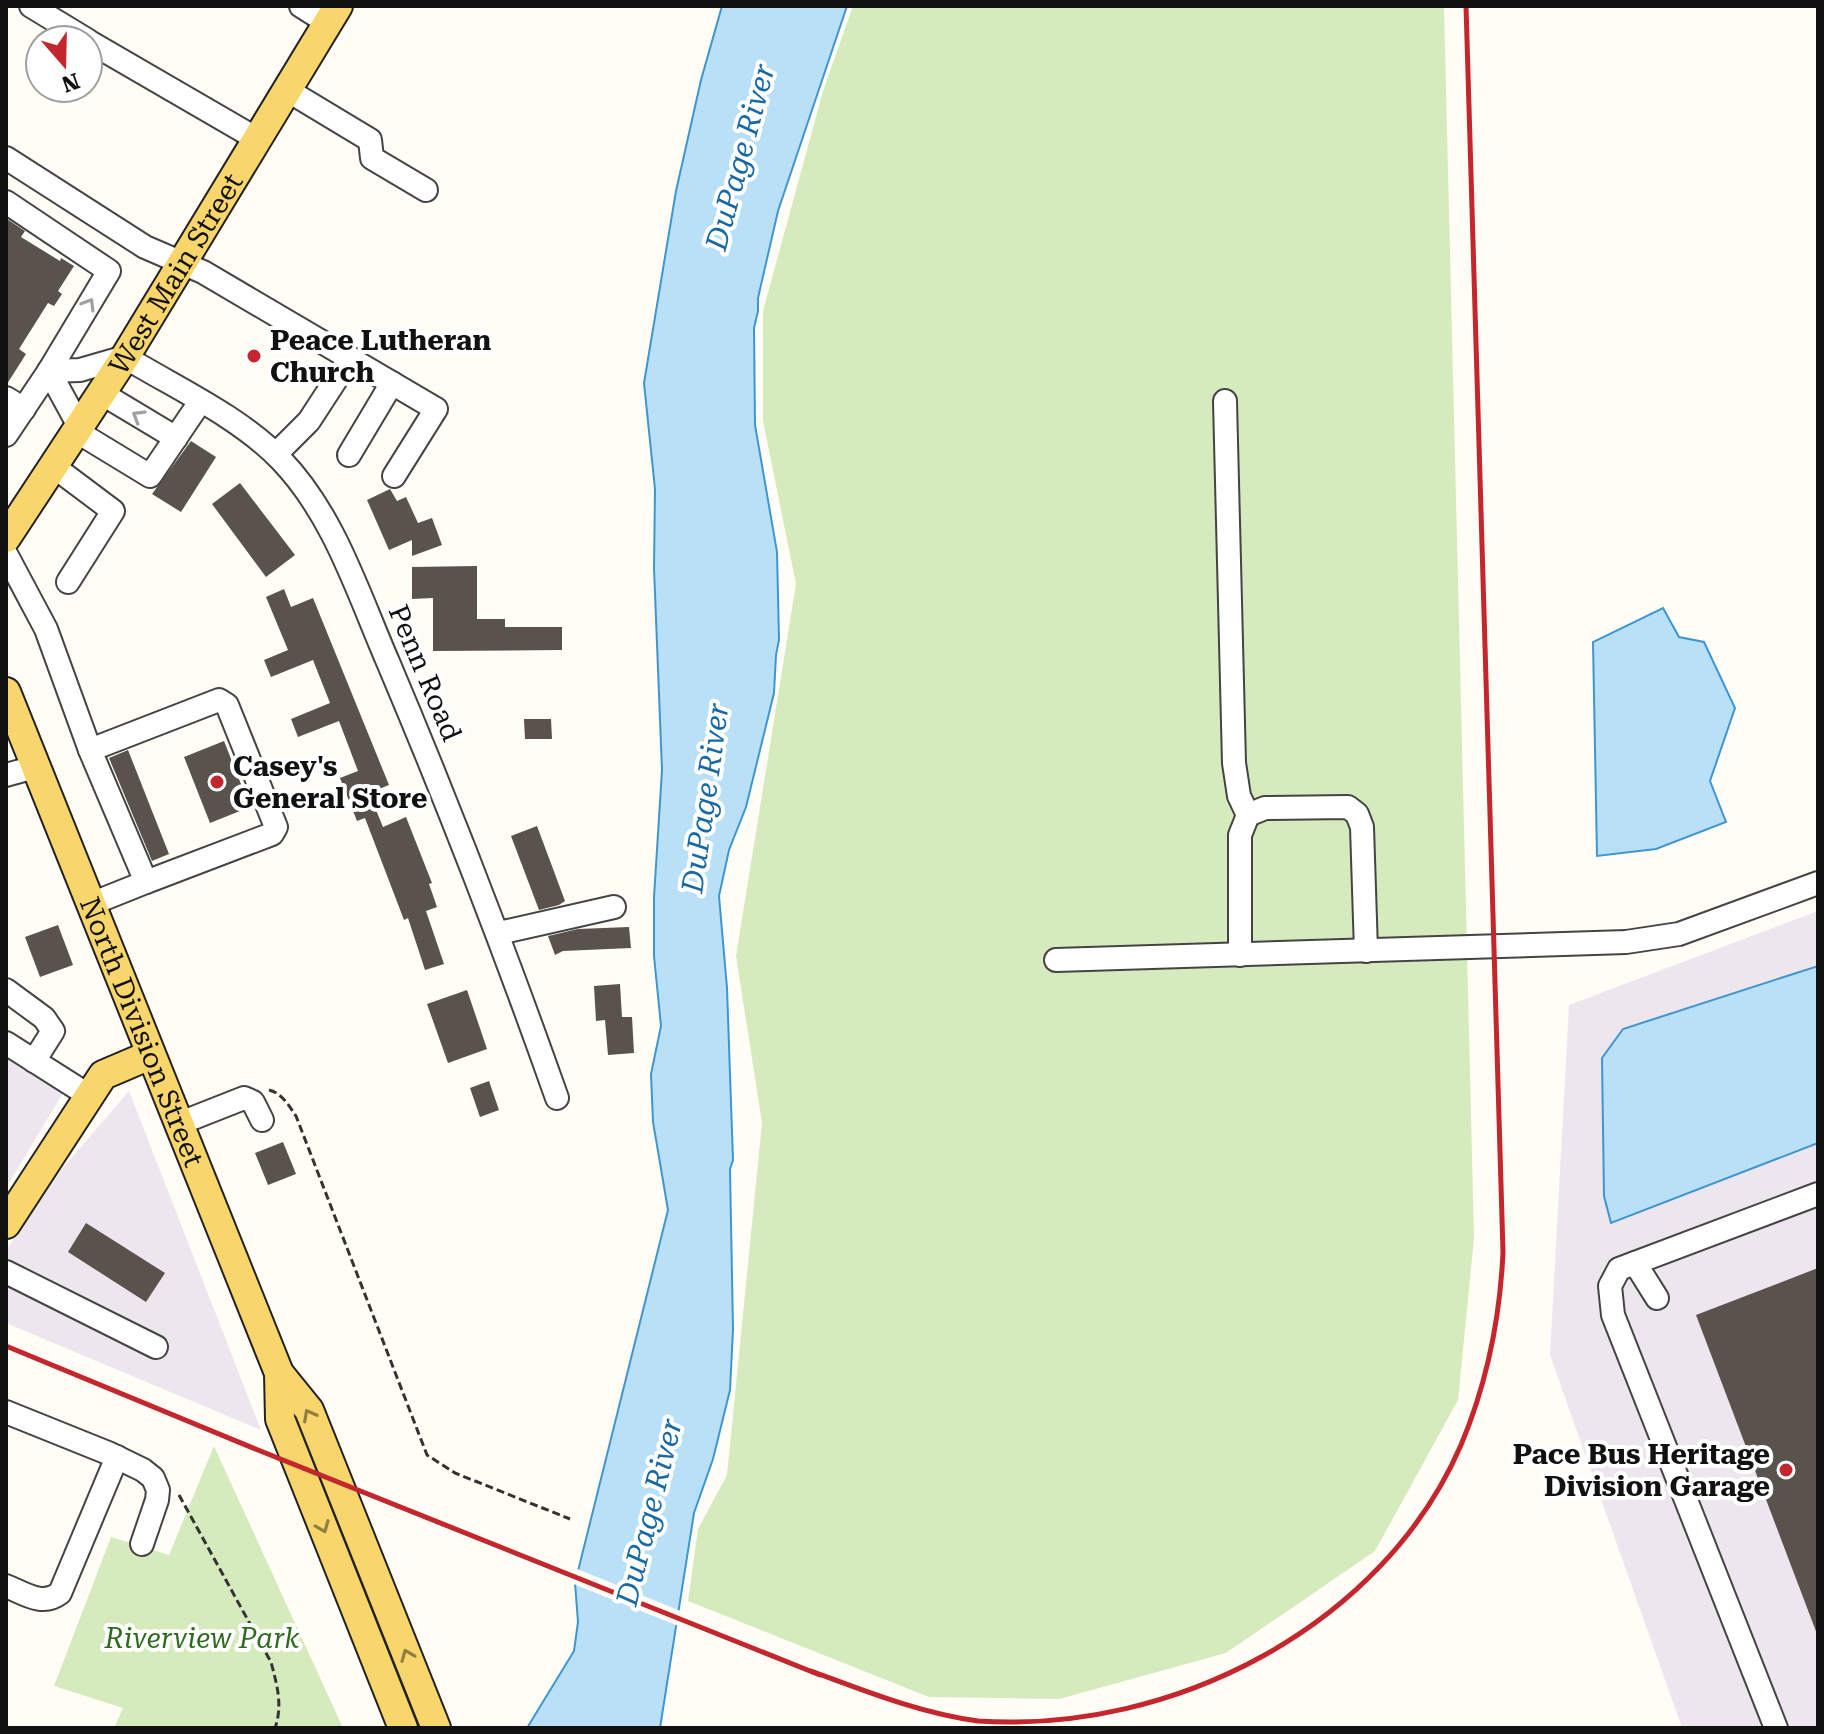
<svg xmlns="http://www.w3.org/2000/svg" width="1824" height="1734" font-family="'Roboto Serif',serif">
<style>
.industrial{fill:#eee6ef}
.green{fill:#d5ebbd}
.water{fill:#b9e0f7;stroke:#3f96cf;stroke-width:2}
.pier{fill:#fffdf5}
.building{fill:#5a524d}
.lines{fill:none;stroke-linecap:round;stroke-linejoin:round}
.minor-casing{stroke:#444;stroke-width:26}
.major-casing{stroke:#222;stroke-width:32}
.path{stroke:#333;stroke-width:3;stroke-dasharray:8 4;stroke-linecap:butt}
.minor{stroke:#fff;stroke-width:22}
.major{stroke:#f9d66b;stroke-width:28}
.rail{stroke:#c4262e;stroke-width:5}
.oneway{stroke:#a0a0a0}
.oneway2{stroke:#917d42}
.poi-dot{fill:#c4262e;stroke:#fff;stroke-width:3}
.labels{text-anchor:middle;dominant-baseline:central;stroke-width:8;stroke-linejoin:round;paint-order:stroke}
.street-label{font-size:28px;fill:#111;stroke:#fff}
.poi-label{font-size:28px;font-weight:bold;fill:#111;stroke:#fff;text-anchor:start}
.park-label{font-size:28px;font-style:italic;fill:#2f6b1f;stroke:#fff}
.water-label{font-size:30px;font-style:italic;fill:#1768a6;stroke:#fff}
</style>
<rect width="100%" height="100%" fill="#fffdf5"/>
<g class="industrial">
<path d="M 1818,911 L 1818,1728 L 1682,1728 L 1550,1355 L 1569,1005 Z"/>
<path d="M 6,1058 L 63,1093 L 6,1188 Z"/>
<path d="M 129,1091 L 261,1430 L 6,1323 L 6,1251 L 44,1190 Z"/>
</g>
<g class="green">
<path d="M 853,6 L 1444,6 L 1474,1238 L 1458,1400 L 1375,1551 L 1226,1653 L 1059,1699 L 929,1697 L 688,1601 L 698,1529 L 727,1475 L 762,1123 L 736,956 L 796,584 L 763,421 L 763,311 L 823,91 Z"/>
<path d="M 299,1414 L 423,1728 L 415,1728 L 292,1417 Z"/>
<path d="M 214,1446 L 343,1728 L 114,1728 L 123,1708 L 54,1686 L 111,1537 L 169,1555 Z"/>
</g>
<g class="water">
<path d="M 722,6 L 847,6 L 778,211 L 758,298 L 758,311 L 754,328 L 755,425 L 777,552 L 779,640 L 776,655 L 774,693 L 746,807 L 729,850 L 719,896 L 727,988 L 733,1160 L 730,1169 L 733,1329 L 730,1390 L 713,1459 L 694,1513 L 660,1728 L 527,1728 L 574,1651 L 578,1622 L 575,1583 L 668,1210 L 653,1122 L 651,1074 L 661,1026 L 654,956 L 654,897 L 662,770 L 654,568 L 655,489 L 644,383 L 676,191 L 701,80 Z"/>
<path d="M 1663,608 L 1679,637 L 1704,642 L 1735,708 L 1710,781 L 1726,822 L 1656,849 L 1597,856 L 1593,642 Z"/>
<path d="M 1818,966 L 1818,1143 L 1611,1223 L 1604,1196 L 1602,1058 L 1623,1029 Z"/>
</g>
<path class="pier" d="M 575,1568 L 683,1612 L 681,1627 L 571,1583 Z"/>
<g class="building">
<path d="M 7,219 L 25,231 L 21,237 L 60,261 L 61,258 L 74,266 L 58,291 L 62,294 L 54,306 L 48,303 L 19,349 L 26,354 L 7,384 Z"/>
<path d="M 191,441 L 216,457 L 181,512 L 152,494 Z"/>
<path d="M 240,483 L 295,555 L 266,577 L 212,504 Z"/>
<path d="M 390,489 L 397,501 L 406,497 L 418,523 L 432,518 L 442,545 L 412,556 L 412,540 L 389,550 L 367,500 Z"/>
<path d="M 477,566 L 477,619 L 505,619 L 505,627 L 562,627 L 562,650 L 433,651 L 433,598 L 412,599 L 412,567 Z"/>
<path d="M 284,589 L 291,607 L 313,598 L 389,785 L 369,793 L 383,827 L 406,817 L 432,883 L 429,884 L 437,907 L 426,911 L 444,964 L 425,970 L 408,918 L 404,920 L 365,818 L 357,821 L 340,778 L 358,771 L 339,721 L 298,737 L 291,719 L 330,703 L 313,660 L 271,677 L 264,660 L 288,650 L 266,597 Z"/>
<path d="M 524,719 L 551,719 L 552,739 L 525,739 Z"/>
<path d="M 224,741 L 250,807 L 210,823 L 184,757 Z"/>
<path d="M 128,750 L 169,854 L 152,861 L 109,758 Z"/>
<path d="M 537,826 L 565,901 L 559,905 L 539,910 L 511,836 Z"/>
<path d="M 58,925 L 73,965 L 40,977 L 25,937 Z"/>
<path d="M 629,927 L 631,948 L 563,951 L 555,955 L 548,936 L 578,929 Z"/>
<path d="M 620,984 L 622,1017 L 632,1017 L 634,1053 L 608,1055 L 605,1020 L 596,1021 L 594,986 Z"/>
<path d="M 467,990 L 487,1049 L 448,1063 L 427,1004 Z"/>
<path d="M 489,1081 L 499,1110 L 480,1117 L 470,1088 Z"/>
<path d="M 283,1142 L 296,1174 L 268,1185 L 255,1153 Z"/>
<path d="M 86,1223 L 165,1273 L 146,1302 L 68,1252 Z"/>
<path d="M 1818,1268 L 1818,1634 L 1817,1634 L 1696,1315 Z"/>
</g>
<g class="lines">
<defs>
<g id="minor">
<path d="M 31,6 L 87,40"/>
<path d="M 301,6 L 328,23"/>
<path d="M 88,41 L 257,139"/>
<path d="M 287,90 L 370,140 L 372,158 L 426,190"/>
<path d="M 6,158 L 145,247 L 203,272 L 436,409 L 394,476"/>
<path d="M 6,202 L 109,271 L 49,371 L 6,435"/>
<path d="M 49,371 L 80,370 L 125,357 C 176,388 240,417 281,460 C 334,515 358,593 388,662 C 449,806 505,951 557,1098"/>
<path d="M 49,371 L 79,426"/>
<path d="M 101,393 L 176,438"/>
<path d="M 6,398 L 24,409"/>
<path d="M 1225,401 L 1234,763 L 1239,796 L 1248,815"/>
<path d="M 76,431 L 150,476 L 200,402"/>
<path d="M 276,454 L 309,421 L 350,358"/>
<path d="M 349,455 L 392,383"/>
<path d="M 53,466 L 113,511 L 68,582"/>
<path d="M 6,554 L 46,629 L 90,750 L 146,882 L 91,904"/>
<path d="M 90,750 L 219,700 L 227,705 L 276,827 L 272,834 L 146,882"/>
<path d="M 6,775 L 35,767"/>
<path d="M 499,933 L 614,907"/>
<path d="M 1240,955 L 1240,835 L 1248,815 L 1265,808 L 1348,807 L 1357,814 L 1362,827 L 1366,951"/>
<path d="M 1056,960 L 1626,942 L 1679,934 L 1818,883"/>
<path d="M 6,990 L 44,1018 L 53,1031 L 34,1061"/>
<path d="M 6,1043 L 88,1095"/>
<path d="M 178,1124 L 244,1098 L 253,1102 L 262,1120"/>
<path d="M 1635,1263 L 1657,1298"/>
<path d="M 6,1272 L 156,1347"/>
<path d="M 6,1412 L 108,1453 L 143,1470 L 153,1478 L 158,1490 L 157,1500 L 142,1544"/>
<path d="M 6,1586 C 24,1593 42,1607 60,1593 L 117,1457"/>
<path d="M 1776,1728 L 1613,1315 L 1610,1286 L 1619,1269 L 1818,1194"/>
</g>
<g id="major">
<path id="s1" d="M 6,538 L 125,357 L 338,6"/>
<path id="s2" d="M 6,692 L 279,1373 L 309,1410 L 436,1728"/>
<path d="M 6,1224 L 103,1075 L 150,1055"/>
<path d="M 279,1373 L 280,1419 L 403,1728"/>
</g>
</defs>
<use href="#minor" class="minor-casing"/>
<use href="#major" class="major-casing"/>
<g class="path">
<path d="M 269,1090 C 282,1093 289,1106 296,1116 L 427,1455 L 455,1473 L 570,1519"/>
<path d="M 179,1495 L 271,1662 C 277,1685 283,1705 275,1728"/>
</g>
<use href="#minor" class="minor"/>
<use href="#major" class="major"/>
<g class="rail">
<path d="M 6,1346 L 258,1450 L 820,1675"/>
<path d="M 811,1671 C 865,1691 920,1713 978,1721 C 1173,1734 1383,1626 1461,1445 C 1487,1383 1500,1319 1503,1252 L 1466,6"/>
</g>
</g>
<defs><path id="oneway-chevron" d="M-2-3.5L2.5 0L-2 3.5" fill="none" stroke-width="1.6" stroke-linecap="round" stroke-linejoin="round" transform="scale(2)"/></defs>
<g class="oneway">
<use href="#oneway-chevron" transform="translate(89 304) rotate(-59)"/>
<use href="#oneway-chevron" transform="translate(138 416) rotate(-149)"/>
</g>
<g class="oneway2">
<use href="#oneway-chevron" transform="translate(309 1415) rotate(-118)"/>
<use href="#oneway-chevron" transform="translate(323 1527) rotate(68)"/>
<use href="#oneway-chevron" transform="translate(407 1655) rotate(-112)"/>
</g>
<g class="poi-dot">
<circle cx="254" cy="356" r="8"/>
<circle cx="217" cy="782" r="8"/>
<circle cx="1786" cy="1470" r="8"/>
</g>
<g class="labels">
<g class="street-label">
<text stroke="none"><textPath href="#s1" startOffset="314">West Main Street</textPath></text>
<text transform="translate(425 673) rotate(67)">Penn Road</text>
<text stroke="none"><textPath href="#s2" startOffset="366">North Division Street</textPath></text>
</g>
<g class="poi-label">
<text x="270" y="340">Peace Lutheran<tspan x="270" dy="32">Church</tspan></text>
<text x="233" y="766">Casey's<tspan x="233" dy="32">General Store</tspan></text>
<text x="1770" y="1454" text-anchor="end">Pace Bus Heritage<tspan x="1770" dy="32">Division Garage</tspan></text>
</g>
<g class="park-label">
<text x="202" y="1638">Riverview Park</text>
</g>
<g class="water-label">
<text transform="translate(740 157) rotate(-75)">DuPage River</text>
<text transform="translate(705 798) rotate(-82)">DuPage River</text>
<text transform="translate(649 1512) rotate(-76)">DuPage River</text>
</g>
</g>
<rect width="1824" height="1734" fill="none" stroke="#111111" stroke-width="16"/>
<g transform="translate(64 64) rotate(160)"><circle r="38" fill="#ffffff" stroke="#a0a0a0" stroke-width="2"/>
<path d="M0-6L14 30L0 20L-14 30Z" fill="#c4262e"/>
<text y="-12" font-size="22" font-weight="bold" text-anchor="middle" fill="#111111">N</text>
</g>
</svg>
